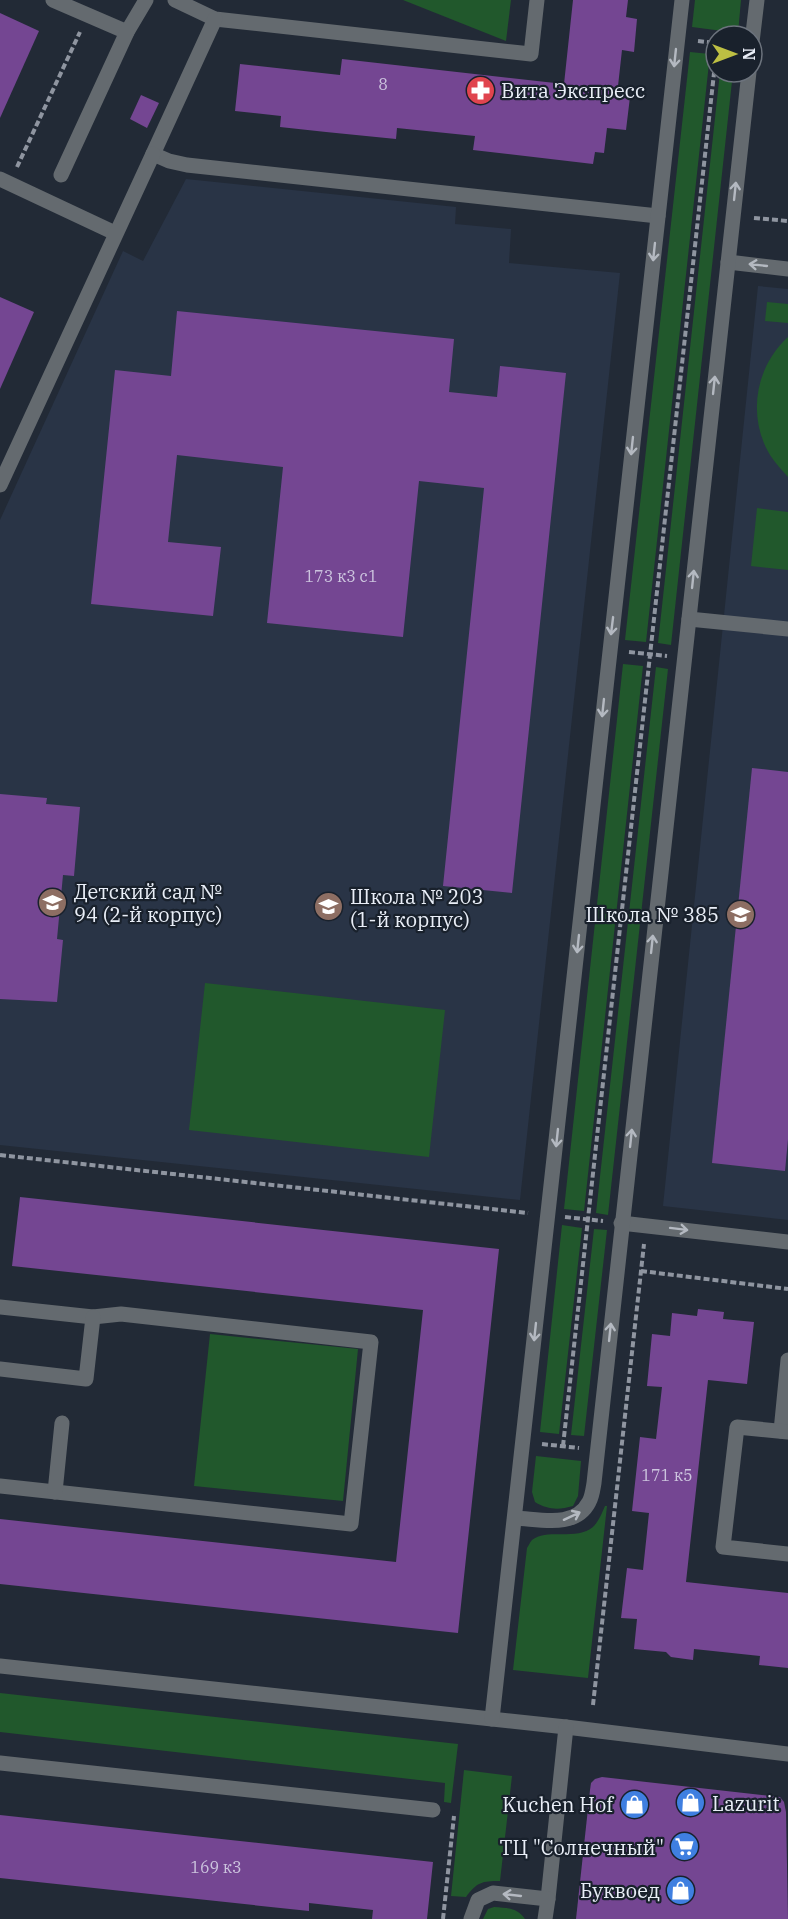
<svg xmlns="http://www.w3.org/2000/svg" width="788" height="1919" font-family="'IBM Plex Serif',serif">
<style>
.built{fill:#293446}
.green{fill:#21582c}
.building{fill:#744692}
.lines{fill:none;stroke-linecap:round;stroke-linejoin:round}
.path{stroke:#8f95a0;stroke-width:4;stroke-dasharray:6 3;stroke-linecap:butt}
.service{stroke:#646a6f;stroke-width:15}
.minor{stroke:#646a6f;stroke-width:15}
.oneway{stroke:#b4b9c1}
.labels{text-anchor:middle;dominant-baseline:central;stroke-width:4.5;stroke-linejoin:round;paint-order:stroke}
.number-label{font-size:16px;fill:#ccc4de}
.poi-label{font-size:20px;fill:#e9eef7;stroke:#19212c;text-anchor:start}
</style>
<rect width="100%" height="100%" fill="#222a36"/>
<g class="built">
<path d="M 186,179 L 456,207 L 455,224 L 511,229 L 509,263 L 620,273 L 520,1200 L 0,1145 L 0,520 L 123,251 L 143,261 Z"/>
<path d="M 758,286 L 788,289 L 788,1220 L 663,1206 Z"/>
</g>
<g class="green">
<path d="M 403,0 L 511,0 L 506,41 Z"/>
<path d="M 695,0 L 741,0 L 738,33 L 692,27 Z"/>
<path d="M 690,52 L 710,54 L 646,642 L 625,640 Z"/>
<path d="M 720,72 L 733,72 L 671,645 L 658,643 Z"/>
<path d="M 767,302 L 788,304 L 788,323 L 765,321 Z"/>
<path d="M 788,337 L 788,477 C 782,470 775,463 770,455 C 747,417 755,367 788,337 Z"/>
<path d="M 757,508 L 788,512 L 788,570 L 751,566 Z"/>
<path d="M 623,664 L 643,666 L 584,1211 L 564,1209 Z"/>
<path d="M 656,667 L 668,669 L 608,1215 L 596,1213 Z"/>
<path d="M 205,983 L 445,1010 L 429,1157 L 189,1130 Z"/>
<path d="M 562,1225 L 582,1228 L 559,1434 L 540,1432 Z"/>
<path d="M 594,1229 L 607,1230 L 584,1436 L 571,1435 Z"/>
<path d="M 210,1334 L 358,1349 L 343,1501 L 194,1486 Z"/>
<path d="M 536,1456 L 581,1461 L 578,1496 L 573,1506 C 559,1510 548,1510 535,1502 L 532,1492 Z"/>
<path d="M 605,1506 L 607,1506 L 588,1678 L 513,1670 L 527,1548 C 529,1545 530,1542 532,1540 C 547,1528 577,1541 593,1527 C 599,1521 602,1513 605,1506 Z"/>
<path d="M 0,1693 L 458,1744 L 451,1803 L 444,1802 L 445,1783 L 0,1732 Z"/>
<path d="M 464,1770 L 512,1776 L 500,1881 C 482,1881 477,1882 466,1897 L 451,1896 Z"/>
<path d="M 494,1907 C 508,1908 517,1908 525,1919 L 483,1919 L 488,1909 Z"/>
</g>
<g class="building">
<path d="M 573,0 L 628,0 L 626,17 L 637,19 L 634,52 L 622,50 L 617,95 L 630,97 L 626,130 L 607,128 L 604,153 L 595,152 L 593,164 L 473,150 L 475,136 L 397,128 L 396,139 L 326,132 L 280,127 L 281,116 L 235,111 L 240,64 L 340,75 L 342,59 L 564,84 Z"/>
<path d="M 0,13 L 39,31 L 0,118 Z"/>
<path d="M 141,95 L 159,103 L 147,128 L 130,119 Z"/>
<path d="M 0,297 L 34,312 L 0,389 Z"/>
<path d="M 177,311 L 454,339 L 449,392 L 497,397 L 500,366 L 566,373 L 512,893 L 443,886 L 484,488 L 419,481 L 403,637 L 267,623 L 283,467 L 177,455 L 168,542 L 221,547 L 213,616 L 91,604 L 115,370 L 171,376 Z"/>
<path d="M 752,768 L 788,772 L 788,1139 L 785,1171 L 712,1163 Z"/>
<path d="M 0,794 L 47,798 L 46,804 L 80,807 L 74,876 L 63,875 L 57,939 L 63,940 L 57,1002 L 0,999 Z"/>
<path d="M 20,1197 L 499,1249 L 458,1633 L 0,1584 L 0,1519 L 396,1562 L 423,1310 L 12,1266 Z"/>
<path d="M 698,1309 L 724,1312 L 723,1319 L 754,1322 L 747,1384 L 708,1380 L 686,1582 L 788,1593 L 788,1668 L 759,1665 L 760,1656 L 694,1649 L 693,1660 L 671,1657 L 666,1652 L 634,1649 L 637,1619 L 621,1618 L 627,1568 L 643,1570 L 649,1513 L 632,1511 L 640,1437 L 656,1439 L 662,1387 L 647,1386 L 652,1334 L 670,1336 L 672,1313 L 697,1316 Z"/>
<path d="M 602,1777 L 780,1797 L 784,1802 L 786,1812 L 788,1919 L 576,1919 L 590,1790 L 591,1783 L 595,1779 Z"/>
<path d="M 0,1815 L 433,1862 L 427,1919 L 372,1919 L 373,1910 L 309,1903 L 309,1911 L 0,1878 Z"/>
</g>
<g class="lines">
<g class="path">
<path d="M 698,41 L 716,43"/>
<path d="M 17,167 L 80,32"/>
<path d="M 754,218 L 788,221"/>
<path d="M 629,652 L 667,656"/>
<path d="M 0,1155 L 528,1213"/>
<path d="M 565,1217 L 603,1221"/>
<path d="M 641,1271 L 788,1289"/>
<path d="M 542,1444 L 579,1448"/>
<path d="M 563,1446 L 716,55"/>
<path d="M 593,1705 L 644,1244"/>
<path d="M 443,1919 L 454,1816"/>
</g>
<g class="service">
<path d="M 53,0 L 127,32"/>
<path d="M 175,0 L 215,19 L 531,54 L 537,0"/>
<path d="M 215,19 L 153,154 L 169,161 L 187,165 L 658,216"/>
<path d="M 61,175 L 127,32 L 146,0"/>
<path d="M 0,179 L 115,233"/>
<path d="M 0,485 L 153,154"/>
<path d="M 689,619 L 788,629"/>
<path d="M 0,1307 L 93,1317 L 121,1314 L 371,1342 L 351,1524 L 0,1486"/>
<path d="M 0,1369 L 86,1379 L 93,1317"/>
<path d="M 781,1431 L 788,1360"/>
<path d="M 788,1432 L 737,1427 L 723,1547 L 788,1554"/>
<path d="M 55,1492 L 62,1423"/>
<path d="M 0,1763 L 433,1810"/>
</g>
<g class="minor">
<path d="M 752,42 L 757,0"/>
<path d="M 728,262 L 788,269"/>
<path d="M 621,1223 L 788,1242"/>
<path d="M 515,1518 C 540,1519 575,1529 589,1502 C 592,1497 593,1489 594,1483 L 749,72"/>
<path d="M 0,1666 L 566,1727 L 788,1754"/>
<path d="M 492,1719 L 682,0"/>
<path d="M 548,1899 L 566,1727"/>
<path d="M 471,1919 L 478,1900 L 493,1893 L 548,1899 L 545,1919"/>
</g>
</g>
<defs><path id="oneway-shaft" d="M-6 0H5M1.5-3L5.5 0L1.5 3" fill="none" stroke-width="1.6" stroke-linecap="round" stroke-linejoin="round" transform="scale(1.5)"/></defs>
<g class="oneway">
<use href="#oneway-shaft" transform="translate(675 58) rotate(96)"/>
<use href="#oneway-shaft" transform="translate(735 191) rotate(-84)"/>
<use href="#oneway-shaft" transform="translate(654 252) rotate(96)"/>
<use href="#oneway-shaft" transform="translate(758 265) rotate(-174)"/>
<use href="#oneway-shaft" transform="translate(714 385) rotate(-84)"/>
<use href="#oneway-shaft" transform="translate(632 446) rotate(96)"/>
<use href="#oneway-shaft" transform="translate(693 579) rotate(-84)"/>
<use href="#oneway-shaft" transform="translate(612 626) rotate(97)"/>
<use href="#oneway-shaft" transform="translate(603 708) rotate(96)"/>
<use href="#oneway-shaft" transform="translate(578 944) rotate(96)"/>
<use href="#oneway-shaft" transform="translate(652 944) rotate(-84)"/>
<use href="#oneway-shaft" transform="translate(557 1138) rotate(96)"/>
<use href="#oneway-shaft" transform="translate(631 1138) rotate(-84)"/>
<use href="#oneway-shaft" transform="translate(679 1229) rotate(7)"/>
<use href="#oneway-shaft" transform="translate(535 1332) rotate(96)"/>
<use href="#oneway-shaft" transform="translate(610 1332) rotate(-84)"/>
<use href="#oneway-shaft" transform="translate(572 1516) rotate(-25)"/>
<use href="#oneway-shaft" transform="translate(512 1895) rotate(-174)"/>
</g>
<defs>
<symbol id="pharmacy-disc" viewBox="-11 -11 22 22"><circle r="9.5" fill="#e0444e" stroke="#19212c"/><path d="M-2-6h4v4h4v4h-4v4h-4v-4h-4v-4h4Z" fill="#fff"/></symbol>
<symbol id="school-disc" viewBox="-11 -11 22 22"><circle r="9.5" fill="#8d6e63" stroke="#19212c"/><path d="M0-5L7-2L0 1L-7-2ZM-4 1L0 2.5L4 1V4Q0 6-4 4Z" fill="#fff"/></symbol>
<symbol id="shop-disc" viewBox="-11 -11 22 22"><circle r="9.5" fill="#3f7fe0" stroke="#19212c"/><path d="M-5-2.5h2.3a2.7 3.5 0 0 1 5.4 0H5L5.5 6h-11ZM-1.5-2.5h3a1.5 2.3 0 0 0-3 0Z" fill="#fff"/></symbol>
<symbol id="supermarket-disc" viewBox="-11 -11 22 22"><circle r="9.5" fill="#3f7fe0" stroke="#19212c"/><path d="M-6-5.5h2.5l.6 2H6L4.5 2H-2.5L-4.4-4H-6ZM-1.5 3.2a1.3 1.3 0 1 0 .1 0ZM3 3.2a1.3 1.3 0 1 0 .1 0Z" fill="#fff"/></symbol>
</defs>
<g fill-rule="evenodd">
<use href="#pharmacy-disc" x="464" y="74" width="33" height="33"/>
<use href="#school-disc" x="36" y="886" width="33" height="33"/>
<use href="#school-disc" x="312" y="890" width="33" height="33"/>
<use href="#school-disc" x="724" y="898" width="33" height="33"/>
<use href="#shop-disc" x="674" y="1786" width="33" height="33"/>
<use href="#shop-disc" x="618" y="1788" width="33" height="33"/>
<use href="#supermarket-disc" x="668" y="1830" width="33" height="33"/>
<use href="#shop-disc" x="664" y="1874" width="33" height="33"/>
</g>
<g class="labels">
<g class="number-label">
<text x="383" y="84">8</text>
<text x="341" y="576">173 к3 с1</text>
<text x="667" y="1475">171 к5</text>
<text x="216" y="1867">169 к3</text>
</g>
<g class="poi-label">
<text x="501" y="90">Вита Экспресс</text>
<text x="74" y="891">Детский сад №<tspan x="74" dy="23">94 (2-й корпус)</tspan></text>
<text x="350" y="896">Школа № 203<tspan x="350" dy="23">(1-й корпус)</tspan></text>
<text x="719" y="914" text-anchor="end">Школа № 385</text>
<text x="712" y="1803">Lazurit</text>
<text x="613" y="1804" text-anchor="end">Kuchen Hof</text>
<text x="664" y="1847" text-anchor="end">ТЦ "Солнечный"</text>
<text x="660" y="1890" text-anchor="end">Буквоед</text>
</g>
</g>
<g transform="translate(734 54) rotate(90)"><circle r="28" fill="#19212c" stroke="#6c737d" stroke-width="1.5"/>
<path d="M0-4.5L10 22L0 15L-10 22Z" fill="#bdbf43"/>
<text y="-9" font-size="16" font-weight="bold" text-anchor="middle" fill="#e9eef7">N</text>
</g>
</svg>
